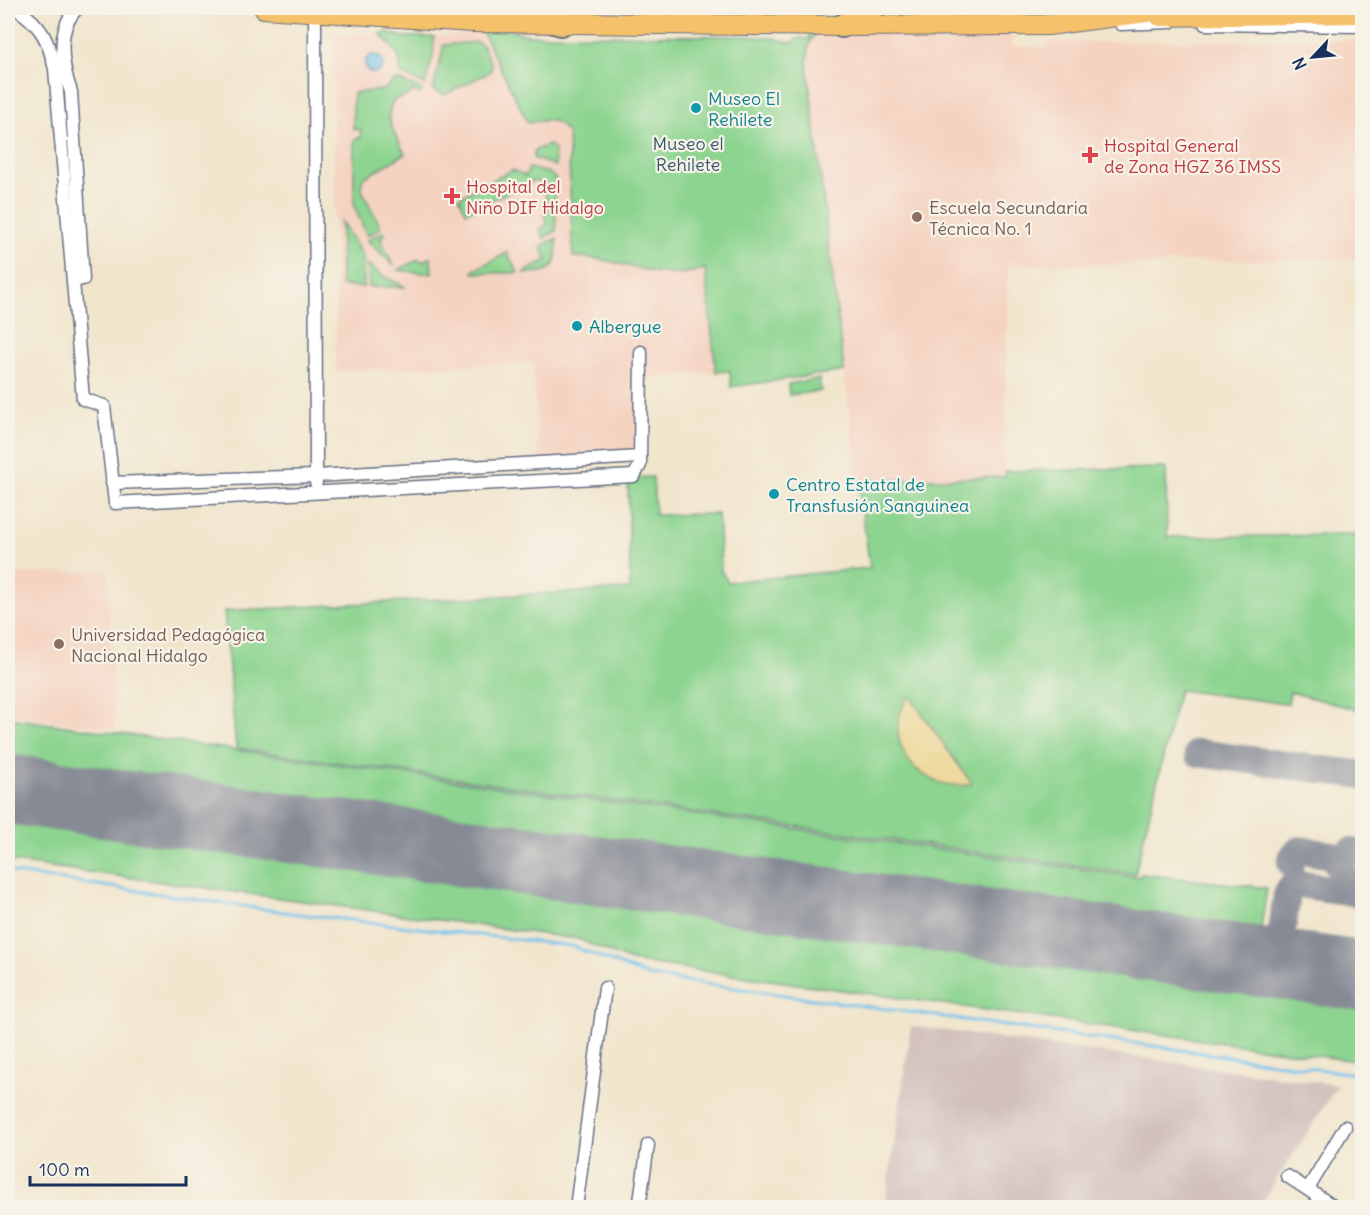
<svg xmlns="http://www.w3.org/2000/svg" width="1370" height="1215" font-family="Delius,sans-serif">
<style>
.built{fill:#f5d3c1}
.industrial{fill:#d1c0bc}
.green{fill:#8cd48f;stroke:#548276;stroke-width:1.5}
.forest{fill:#71b67a;stroke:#46726c;stroke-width:1.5}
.sand{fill:#eeda9e;stroke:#84847e;stroke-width:1.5}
.water{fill:#70c1eb;stroke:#4678a4;stroke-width:1.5}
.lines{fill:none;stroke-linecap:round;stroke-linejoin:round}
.stream{stroke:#70c1eb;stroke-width:3}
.taxiway{stroke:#868a95;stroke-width:28}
.runway{stroke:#868a95;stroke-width:70}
.street-casing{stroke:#666f84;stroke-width:15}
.primary-casing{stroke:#666f84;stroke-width:22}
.highway-casing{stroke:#666f84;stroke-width:26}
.street{stroke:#fff;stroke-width:12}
.primary{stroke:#f5c16b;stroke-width:20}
.highway{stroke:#f5c16b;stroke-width:22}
.culture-dot{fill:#0f9aa8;stroke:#f7f3e8;stroke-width:2}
.health-dot{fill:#e0444e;stroke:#f7f3e8;stroke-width:2}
.education-dot{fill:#8d6e63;stroke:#f7f3e8;stroke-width:2}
.labels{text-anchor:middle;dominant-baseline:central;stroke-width:4.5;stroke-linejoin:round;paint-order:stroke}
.culture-label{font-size:18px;fill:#0d838f;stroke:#f7f3e8;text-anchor:start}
.park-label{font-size:18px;fill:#37586a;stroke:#f7f3e8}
.health-label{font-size:18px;fill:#be3a42;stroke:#f7f3e8;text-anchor:start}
.education-label{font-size:18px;fill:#785e54;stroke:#f7f3e8;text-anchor:start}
</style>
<rect width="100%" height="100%" fill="#f7f3e8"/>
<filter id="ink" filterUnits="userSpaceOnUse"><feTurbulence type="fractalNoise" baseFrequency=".0167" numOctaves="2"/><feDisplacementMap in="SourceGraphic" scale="12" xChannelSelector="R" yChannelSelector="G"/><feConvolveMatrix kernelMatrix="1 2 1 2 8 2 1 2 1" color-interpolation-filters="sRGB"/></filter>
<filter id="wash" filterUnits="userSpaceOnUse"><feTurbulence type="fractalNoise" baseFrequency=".008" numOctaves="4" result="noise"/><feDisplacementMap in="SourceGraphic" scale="24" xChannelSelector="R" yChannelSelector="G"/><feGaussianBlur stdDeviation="1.35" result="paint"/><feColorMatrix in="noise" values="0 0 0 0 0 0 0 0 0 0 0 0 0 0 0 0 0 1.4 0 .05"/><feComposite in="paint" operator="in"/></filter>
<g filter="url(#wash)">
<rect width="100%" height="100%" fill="#f1e5cc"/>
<g class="built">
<path d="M 1012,21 L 1012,46 L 1048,48 L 1049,42 L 1076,42 L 1362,40 L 1362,258 L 1169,262 L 1163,265 L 1012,264 L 1012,261 L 1008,261 L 1005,477 L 858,481 L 819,173 L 807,63 L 809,45 L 818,28 Z"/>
<path d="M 480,29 L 528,124 L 549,120 L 557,122 L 568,135 L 572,257 L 591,258 L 596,360 L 546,363 L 597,361 L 593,257 L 659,273 L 675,274 L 705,269 L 716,372 L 640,378 L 641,458 L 539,466 L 533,363 L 336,371 L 333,34 L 387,32 L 404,37 L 454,36 Z"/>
<path d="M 108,571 L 115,729 L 8,715 L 8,574 Z"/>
</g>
<path class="industrial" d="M 911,1026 L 1338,1085 L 1259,1207 L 885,1207 Z"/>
<g class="green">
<path d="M 818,28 L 809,45 L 807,63 L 844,371 L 731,387 L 730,371 L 716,372 L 705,269 C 694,271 683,275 672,274 C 637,272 607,256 573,257 L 568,135 C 558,116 546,120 528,123 L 481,29 L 505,29 L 528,35 L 745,36 L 773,38 L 791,43 L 799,38 L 809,39 L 811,29 Z"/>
<path d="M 387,32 L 404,37 L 434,37 L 433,56 L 425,85 L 399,73 C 404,52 390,48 381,34 Z"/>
<path d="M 477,42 L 482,45 L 492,65 L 490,72 L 444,95 L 433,90 L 444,45 Z"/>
<path d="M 396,79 L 422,90 L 420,94 L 412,90 L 411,94 L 394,100 C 381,118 397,137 405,154 L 362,179 L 362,190 L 381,228 L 367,236 L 354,206 L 354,140 L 361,137 L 361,130 L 353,129 L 353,93 L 383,90 Z"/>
<path d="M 549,145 L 554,149 L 555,166 L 533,158 L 535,150 Z"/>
<path d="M 529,168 L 549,173 L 555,178 L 556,231 L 544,238 L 540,229 L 547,225 L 544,213 L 549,211 L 543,185 L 535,180 L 466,212 L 459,197 L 512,170 L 526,176 Z"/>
<path d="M 341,221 L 363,256 L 364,287 L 341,286 Z"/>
<path d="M 383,232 L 385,236 L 380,239 L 394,266 L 367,240 Z"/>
<path d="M 557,238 C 557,269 554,273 523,273 L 547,260 L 541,246 Z"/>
<path d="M 507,253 L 518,273 L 473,273 L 474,270 Z"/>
<path d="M 431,257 L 432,274 L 398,270 L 419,259 L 421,262 Z"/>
<path d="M 368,264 L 384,277 L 406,287 L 369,287 Z"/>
<path d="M 819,379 L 821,391 L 789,395 L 788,384 Z"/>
<path d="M 1166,468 L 1167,537 L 1362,535 L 1362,711 L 1290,692 L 1288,704 L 1179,690 L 1135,874 L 236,748 L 224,611 L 630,589 L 628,478 L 653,477 L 655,515 L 718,514 L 721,571 L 728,582 L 870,568 L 858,481 L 1005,477 L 1006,471 Z"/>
<path d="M 8,718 L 1138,877 L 1141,874 L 1267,888 L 1259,941 L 8,769 Z"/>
<path d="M 8,810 L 1362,998 L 1362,1062 L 631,961 L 578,939 L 8,861 Z"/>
</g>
<g class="forest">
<path d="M 367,8 L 466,8 L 465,12 Z"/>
<path d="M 572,8 L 832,8 L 792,15 Z"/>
<path d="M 863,8 L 1083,8 L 1044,13 L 870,13 Z"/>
</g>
<path class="sand" d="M 909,696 L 972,784 C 920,794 877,742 909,696 Z"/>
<circle class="water" cx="374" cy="64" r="9"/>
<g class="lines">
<path class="stream" d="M 8,872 L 291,913 L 572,946 L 648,976 L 1362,1075"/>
<g class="taxiway">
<path d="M 1198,753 L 1362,775"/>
<path d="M 1350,852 L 1362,853"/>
<path d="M 1291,863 L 1293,855 L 1300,850 L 1332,855 L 1351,886 L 1362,893"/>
<path d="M 1278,960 L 1287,894 L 1292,886 L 1299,884 L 1362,894"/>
</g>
<path class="runway" d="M 8,789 L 1362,976"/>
</g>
</g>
<g filter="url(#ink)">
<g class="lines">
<defs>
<g id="street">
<path d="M 16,8 C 42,26 48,39 55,69 L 83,399 L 104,406 L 115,503 L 634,476 L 640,465 L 641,352"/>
<path d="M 315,12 L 316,483"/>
<path d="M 1121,24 L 1170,22"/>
<path d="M 1205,24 L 1362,26"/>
<path d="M 74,281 L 83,279 L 71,92 C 62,66 55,28 78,8"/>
<path d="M 112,483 L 316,476 L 640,457"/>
<path d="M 1287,1176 L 1336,1208"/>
<path d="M 1308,1189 L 1345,1127"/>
<path d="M 576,1208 L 605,988"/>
<path d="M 639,1208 L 648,1145"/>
</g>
<g id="primary">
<path d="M 264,8 L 472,22 L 842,26 L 1048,25 L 1176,8"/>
<path d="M 1160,16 L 1362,13"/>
</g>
<g id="highway">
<path d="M 503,8 L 561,24"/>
<path d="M 842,26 L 873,8"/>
</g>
</defs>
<use href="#street" class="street-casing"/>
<use href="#primary" class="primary-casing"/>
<use href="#highway" class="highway-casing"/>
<use href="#street" class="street"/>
<use href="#primary" class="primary"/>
<use href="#highway" class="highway"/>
</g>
</g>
<g class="culture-dot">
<circle cx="696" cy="108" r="6"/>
<circle cx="577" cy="326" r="6"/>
<circle cx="774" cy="494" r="6"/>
</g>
<g class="health-dot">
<path d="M1087 146h6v6h6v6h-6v6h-6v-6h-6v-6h6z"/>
<path d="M449 187h6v6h6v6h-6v6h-6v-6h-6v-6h6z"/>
</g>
<g class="education-dot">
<circle cx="917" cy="217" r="6"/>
<circle cx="59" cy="644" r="6"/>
</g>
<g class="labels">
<g class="culture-label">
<text x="708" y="98">Museo El<tspan x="708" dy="21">Rehilete</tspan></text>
<text x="589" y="326">Albergue</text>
<text x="786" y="484">Centro Estatal de<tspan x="786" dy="21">Transfusión Sanguinea</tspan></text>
</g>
<g class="park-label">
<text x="688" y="143">Museo el<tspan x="688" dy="21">Rehilete</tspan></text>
</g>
<g class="health-label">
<text x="1104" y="145">Hospital General<tspan x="1104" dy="21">de Zona HGZ 36 IMSS</tspan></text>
<text x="466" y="186">Hospital del<tspan x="466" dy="21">Niño DIF Hidalgo</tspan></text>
</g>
<g class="education-label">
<text x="929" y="207">Escuela Secundaria<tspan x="929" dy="21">Técnica No. 1</tspan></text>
<text x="71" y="634">Universidad Pedagógica<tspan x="71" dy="21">Nacional Hidalgo</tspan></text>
</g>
</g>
<rect width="1370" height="1215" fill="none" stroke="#f7f3e8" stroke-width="30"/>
<g transform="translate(1313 57) rotate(244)" stroke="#f7f3e8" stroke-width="4.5" paint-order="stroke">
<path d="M0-4.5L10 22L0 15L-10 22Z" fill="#1b2f5e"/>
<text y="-9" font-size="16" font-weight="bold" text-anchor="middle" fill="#1b2f5e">N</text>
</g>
<path d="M30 1176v9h156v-9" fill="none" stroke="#1b2f5e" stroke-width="3"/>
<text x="39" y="1176" font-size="18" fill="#1b2f5e" stroke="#f7f3e8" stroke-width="4.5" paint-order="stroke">100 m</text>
</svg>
